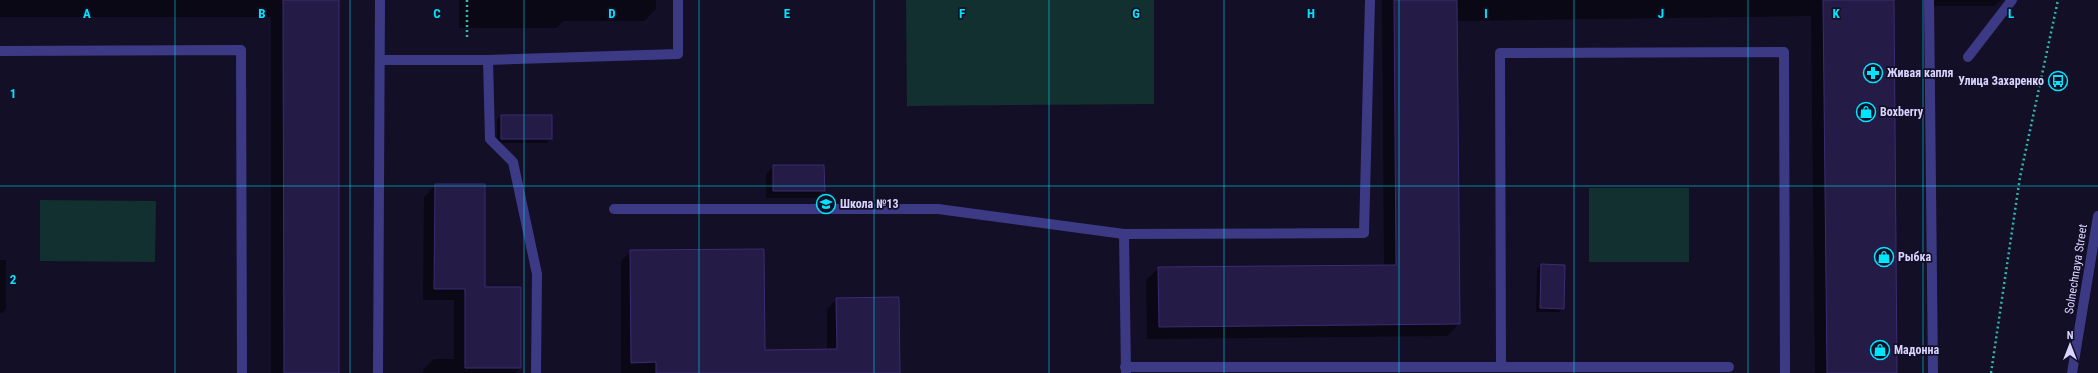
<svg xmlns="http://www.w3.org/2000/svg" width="2098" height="373" font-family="'Roboto Condensed',sans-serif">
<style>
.green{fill:#12302f}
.shadow{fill:#0007}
.building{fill:#241b47;stroke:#3b2d73}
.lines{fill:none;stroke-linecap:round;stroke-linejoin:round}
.path{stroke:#2fb8b0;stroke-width:2.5;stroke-dasharray:2 3;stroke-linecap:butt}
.minor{stroke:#3d3a85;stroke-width:10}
.grid{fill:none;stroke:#00e5ff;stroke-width:1;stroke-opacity:0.55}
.labels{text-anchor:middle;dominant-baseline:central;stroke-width:3.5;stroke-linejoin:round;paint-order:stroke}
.poi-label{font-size:12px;font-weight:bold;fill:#d9d4ff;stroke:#130f26;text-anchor:start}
.street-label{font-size:12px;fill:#d9d4ff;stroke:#130f26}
.grid-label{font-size:13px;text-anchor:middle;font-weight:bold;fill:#00e5ff;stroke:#130f26;stroke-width:3.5;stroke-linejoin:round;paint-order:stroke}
</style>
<rect width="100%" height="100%" fill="#130f26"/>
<g class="green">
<path d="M 906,0 L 1154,0 L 1154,104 L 907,106 Z"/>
<rect x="1589" y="188" width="100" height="74"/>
<path d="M 40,200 L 156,201 L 155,262 L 40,261 Z"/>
</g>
<g class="shadow">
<path d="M 0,0 L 338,0 L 338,373 L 271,373 L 271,17 L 0,17 Z"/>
<path d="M 459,0 L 656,0 L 656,9 L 644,21 L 563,21 L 557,28 L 459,28 Z"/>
<path d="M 1382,0 L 1893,0 L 1896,373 L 1815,373 L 1811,16 L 1456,21 L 1459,324 L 1447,336 L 1147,339 L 1146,280 L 1159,268 L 1384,266 Z"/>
<path d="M 1934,0 L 2001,0 L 1995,6 L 1934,6 Z"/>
<path d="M 501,116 L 551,139 L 546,143 L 497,143 L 497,120 Z"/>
<path d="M 774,166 L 824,190 L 816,198 L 766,198 L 766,174 Z"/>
<path d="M 436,185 L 520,368 L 515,373 L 423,373 L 423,370 L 434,359 L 454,359 L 454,300 L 423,300 L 424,197 Z"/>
<path d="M 631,251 L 764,351 L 827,350 L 827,309 L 837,299 L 899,373 L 621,373 L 621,261 Z"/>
<path d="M 0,260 L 6,260 L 6,309 L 2,313 L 0,313 Z"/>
<path d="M 1541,265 L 1563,308 L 1559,312 L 1536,312 L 1537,269 Z"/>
</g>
<g class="building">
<path d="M 283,0 L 339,0 L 339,373 L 284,373 Z"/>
<path d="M 1394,0 L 1457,0 L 1460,324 L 1159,327 L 1158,267 L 1396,265 Z"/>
<path d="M 1823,0 L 1894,0 L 1897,373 L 1827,373 Z"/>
<rect x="501" y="115" width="51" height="24"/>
<path d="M 773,165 L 824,165 L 825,191 L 773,191 Z"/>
<path d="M 435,184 L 485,184 L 485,287 L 521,287 L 521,368 L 465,368 L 465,289 L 434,289 Z"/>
<path d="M 764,249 L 765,350 L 837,349 L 836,298 L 899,297 L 900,373 L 656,373 L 656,362 L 631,363 L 630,250 Z"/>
<path d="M 1541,264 L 1565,265 L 1564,309 L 1540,308 Z"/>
</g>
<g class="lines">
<g class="path">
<path d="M 467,0 L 467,39"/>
<path d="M 1991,373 L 2020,177 L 2058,0"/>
</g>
<g class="minor">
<path d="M 1929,0 L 1933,373"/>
<path d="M 0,51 L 241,50 L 242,373"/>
<path d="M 1968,57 L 2012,0"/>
<path d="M 380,60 L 488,60 L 678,54 L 678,0"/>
<path d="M 488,60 L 490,139 L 513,162 L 537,274 L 536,373"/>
<path d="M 614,209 L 938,209 L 1124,234"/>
<path d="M 1125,367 L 1501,367 L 1500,53 L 1784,52 L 1785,373"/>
<path d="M 1501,367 L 1729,367"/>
<path d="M 378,373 L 380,0"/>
<path d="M 1126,373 L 1124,234 L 1364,233 L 1370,0"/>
<path d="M 2072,373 L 2098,216"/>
</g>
</g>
<path class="grid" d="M 175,0 L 175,373M 350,0 L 350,373M 524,0 L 524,373M 699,0 L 699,373M 874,0 L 874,373M 1049,0 L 1049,373M 1224,0 L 1224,373M 1399,0 L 1399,373M 1574,0 L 1574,373M 1748,0 L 1748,373M 1923,0 L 1923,373M 0,186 L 2098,186"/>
<defs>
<symbol id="pharmacy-ring" viewBox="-11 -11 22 22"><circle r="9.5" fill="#130f26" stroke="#00e5ff" stroke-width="1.5"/><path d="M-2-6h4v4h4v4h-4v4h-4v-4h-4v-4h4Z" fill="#00e5ff"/></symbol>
<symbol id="bus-ring" viewBox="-11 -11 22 22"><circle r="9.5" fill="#130f26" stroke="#00e5ff" stroke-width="1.5"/><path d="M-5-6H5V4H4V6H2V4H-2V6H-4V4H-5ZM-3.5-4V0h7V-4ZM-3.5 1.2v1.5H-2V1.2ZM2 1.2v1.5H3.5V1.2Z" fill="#00e5ff"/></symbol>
<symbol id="shop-ring" viewBox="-11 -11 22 22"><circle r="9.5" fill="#130f26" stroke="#00e5ff" stroke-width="1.5"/><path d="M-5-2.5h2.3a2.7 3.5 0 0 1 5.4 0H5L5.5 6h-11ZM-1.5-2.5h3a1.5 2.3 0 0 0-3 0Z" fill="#00e5ff"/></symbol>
<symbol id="school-ring" viewBox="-11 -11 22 22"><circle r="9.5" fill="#130f26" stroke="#00e5ff" stroke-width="1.5"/><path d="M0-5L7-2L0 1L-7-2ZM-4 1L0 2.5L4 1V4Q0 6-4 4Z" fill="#00e5ff"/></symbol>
</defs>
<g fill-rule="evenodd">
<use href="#pharmacy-ring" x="1862" y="62" width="22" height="22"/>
<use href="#bus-ring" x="2047" y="70" width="22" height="22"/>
<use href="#shop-ring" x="1855" y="101" width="22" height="22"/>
<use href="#school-ring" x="815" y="193" width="22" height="22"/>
<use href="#shop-ring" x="1873" y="246" width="22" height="22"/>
<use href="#shop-ring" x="1869" y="339" width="22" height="22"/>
</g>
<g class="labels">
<g class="poi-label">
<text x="1887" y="73">Живая капля</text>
<text x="2044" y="81" text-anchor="end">Улица Захаренко</text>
<text x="1880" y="112">Boxberry</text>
<text x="840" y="204">Школа №13</text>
<text x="1898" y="257">Рыбка</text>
<text x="1894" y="350">Мадонна</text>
</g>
<g class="street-label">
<text transform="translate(2076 269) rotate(-81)">Solnechnaya Street</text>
</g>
</g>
<g class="grid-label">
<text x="87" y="18">A</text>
<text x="262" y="18">B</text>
<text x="437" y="18">C</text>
<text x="612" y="18">D</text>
<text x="787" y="18">E</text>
<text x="962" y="18">F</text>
<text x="1136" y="18">G</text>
<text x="1311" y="18">H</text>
<text x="1486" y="18">I</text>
<text x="1661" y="18">J</text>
<text x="1836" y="18">K</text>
<text x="2011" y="18">L</text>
<text x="13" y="98">1</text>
<text x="13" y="284">2</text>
</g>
<g transform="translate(2070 345)" stroke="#130f26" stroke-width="3" paint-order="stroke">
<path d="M0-3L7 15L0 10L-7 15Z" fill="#d9d4ff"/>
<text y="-6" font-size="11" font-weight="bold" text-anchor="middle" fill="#d9d4ff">N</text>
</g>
</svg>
